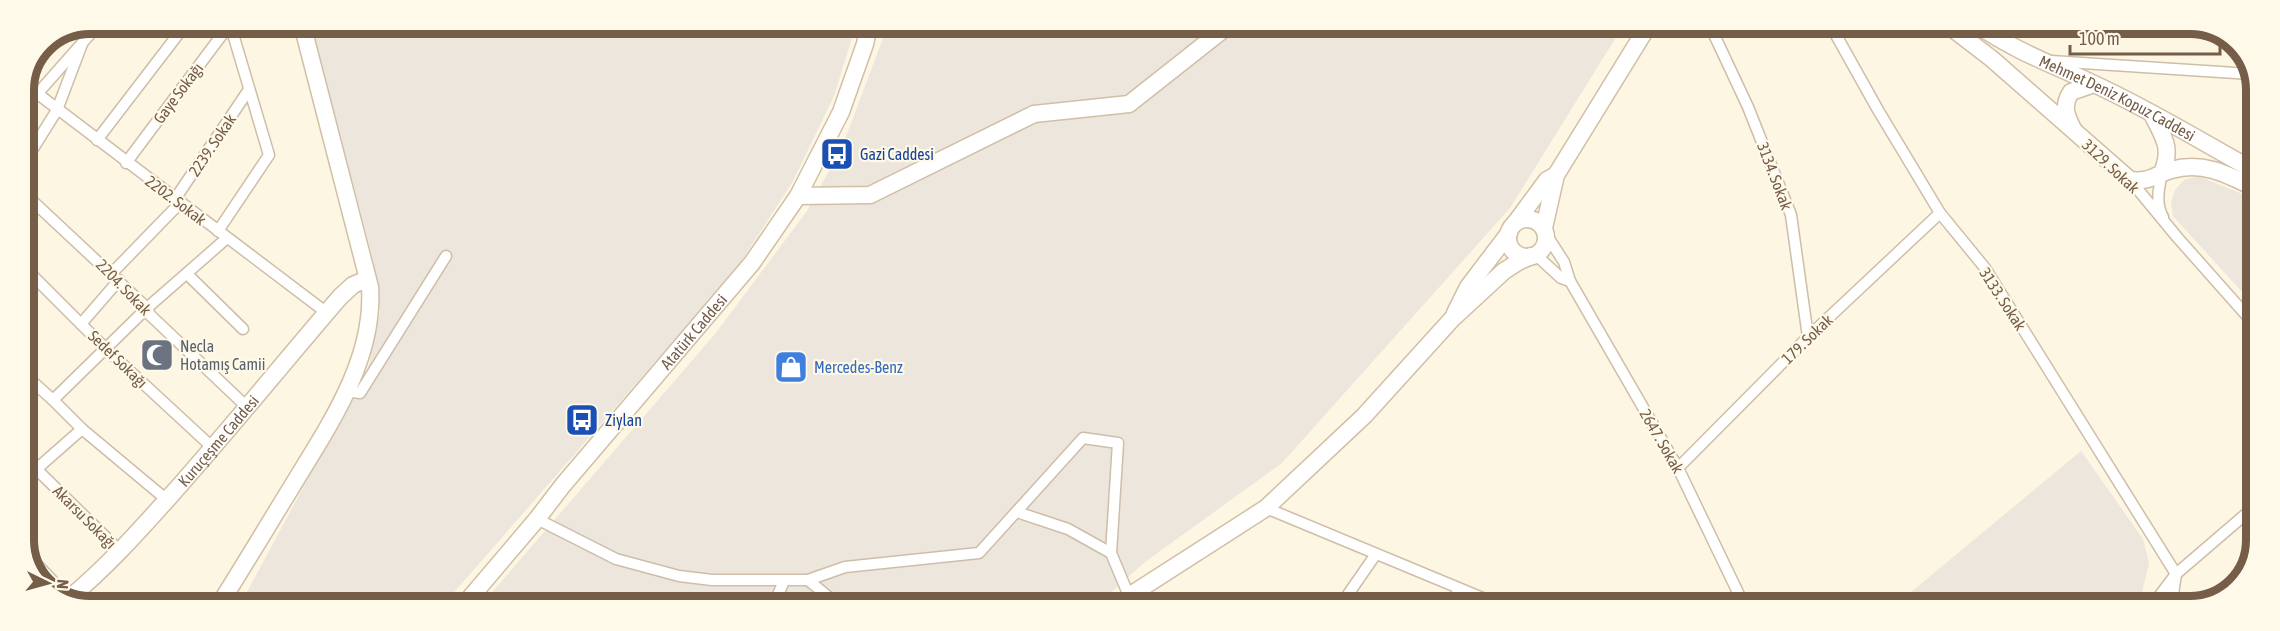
<svg xmlns="http://www.w3.org/2000/svg" width="2280" height="631" font-family="'Asap Condensed',sans-serif">
<style>
.industrial{fill:#ece6dd}
.lines{fill:none;stroke-linecap:round;stroke-linejoin:round}
.street-casing{stroke:#cebea9;stroke-width:13}
.secondary-casing{stroke:#d1bfa6;stroke-width:19}
.street{stroke:#fff;stroke-width:10}
.secondary{stroke:#fff;stroke-width:16}
.labels{text-anchor:middle;dominant-baseline:central;stroke-width:4.5;stroke-linejoin:round;paint-order:stroke}
.street-label{font-size:16px;fill:#755d48;stroke:#fff9e9}
.transit-label{font-size:16px;fill:#164399;stroke:#fff9e9;text-anchor:start}
.worship-label{font-size:16px;fill:#5b616d;stroke:#fff9e9;text-anchor:start}
.shop-label{font-size:16px;fill:#366cbe;stroke:#fff9e9;text-anchor:start}
.rim{fill:none;stroke:#755d48;stroke-width:8}
</style>
<rect width="100%" height="100%" fill="#fdf6e2"/>
<g class="industrial">
<path d="M 311,24 L 856,25 L 834,96 L 793,181 L 737,268 L 443,605 L 265,605 L 247,592 L 369,365 L 380,312 L 373,259 Z"/>
<path d="M 888,25 L 1623,26 L 1510,208 L 1282,463 L 1145,562 L 1096,606 L 481,605 L 715,334 L 807,211 L 842,147 Z"/>
<path d="M 2198,176 L 2255,199 L 2255,306 L 2173,216 L 2171,202 L 2175,190 L 2184,180 Z"/>
<path d="M 2081,451 L 2143,539 L 2149,563 L 2142,592 L 2135,607 L 1893,607 Z"/>
</g>
<g class="lines">
<defs>
<g id="street">
<path d="M 1710,26 L 1748,107 L 1791,215 L 1808,337"/>
<path d="M 1831,26 L 1878,110 L 1940,213 L 1985,268 L 2176,574 L 2172,601 L 2175,607"/>
<path d="M 2051,61 L 2251,74"/>
<path d="M 26,85 L 327,313"/>
<path d="M 38,93 L 99,24"/>
<path d="M 97,140 L 186,24"/>
<path d="M 24,163 L 57,110 L 82,44"/>
<path d="M 126,163 L 230,24"/>
<path d="M 2162,173 C 2159,187 2155,204 2163,217"/>
<path d="M 2130,180 L 2177,237 L 2255,325"/>
<path d="M 24,193 L 147,308 L 150,315 L 248,408"/>
<path d="M 175,199 L 248,91"/>
<path d="M 218,231 L 269,155 L 230,24"/>
<path d="M 1546,234 L 1564,262 L 1570,281 L 1678,468 L 1745,607"/>
<path d="M 1536,255 L 1561,278 L 1570,281"/>
<path d="M 24,267 L 106,349 L 213,448"/>
<path d="M 112,273 L 180,203"/>
<path d="M 187,274 L 243,329"/>
<path d="M 81,324 L 119,280"/>
<path d="M 24,374 L 53,400"/>
<path d="M 345,391 L 360,393 L 446,256"/>
<path d="M 24,457 L 121,552"/>
<path d="M 1678,468 L 1808,337 L 1940,213"/>
<path d="M 24,480 L 82,429"/>
<path d="M 167,500 L 82,429 L 53,400 L 147,308 L 227,238"/>
<path d="M 1266,508 L 1502,606"/>
<path d="M 1017,512 L 1068,529 L 1111,553"/>
<path d="M 537,519 L 616,559 L 679,576 L 712,580 L 808,580 L 845,567 L 979,553 L 1083,438 L 1118,443 L 1111,553 L 1129,596"/>
<path d="M 28,555 L 69,598"/>
<path d="M 808,580 L 837,604 L 836,606"/>
<path d="M 773,606 L 784,581"/>
<path d="M 1340,606 L 1376,554"/>
<path d="M 1386,606 L 1388,606"/>
<path d="M 1451,606 L 1459,589"/>
<path d="M 2151,607 L 2176,574 L 2254,507"/>
</g>
<g id="secondary">
<path d="M 1949,26 L 1992,59 L 2130,180 C 2150,182 2153,176 2171,170 C 2203,161 2227,174 2255,188"/>
<path id="s1" d="M 1979,26 C 2015,51 2054,65 2094,84 C 2149,109 2202,142 2255,171"/>
<path d="M 2152,114 C 2163,137 2173,147 2162,173"/>
<path d="M 2073,129 C 2066,115 2062,106 2071,92 L 2094,84"/>
<path d="M 798,196 L 870,195 L 1034,114 L 1129,104 L 1229,25"/>
<circle cx="1527" cy="238" r="19"/>
<path d="M 1516,222 L 1547,180 L 1556,175"/>
<path d="M 1544,228 L 1556,175 L 1648,26"/>
<path d="M 1455,313 L 1468,287 L 1509,233"/>
<path id="s2" d="M 67,600 C 106,568 139,531 173,493 C 230,429 284,362 340,297 L 353,285 L 367,279"/>
<path d="M 219,605 C 243,567 267,527 291,488 C 327,428 375,361 370,287 L 302,24"/>
<path id="s3" d="M 464,605 L 537,519 L 563,485 L 752,263 L 798,196 L 841,112 L 865,44 L 869,25"/>
<path d="M 1121,606 L 1129,596 L 1266,508 L 1364,416 L 1452,319 L 1504,271 L 1518,262 L 1531,256"/>
</g>
</defs>
<use href="#street" class="street-casing"/>
<use href="#secondary" class="secondary-casing"/>
<use href="#street" class="street"/>
<use href="#secondary" class="secondary"/>
</g>
<defs>
<symbol id="bus-square" viewBox="-11 -11 22 22"><rect x="-9" y="-9" width="18" height="18" rx="4" fill="#1a4fb4" stroke="#fff9e9"/><path d="M-5-6H5V4H4V6H2V4H-2V6H-4V4H-5ZM-3.5-4V0h7V-4ZM-3.5 1.2v1.5H-2V1.2ZM2 1.2v1.5H3.5V1.2Z" fill="#fff"/></symbol>
<symbol id="mosque-square" viewBox="-11 -11 22 22"><rect x="-9" y="-9" width="18" height="18" rx="4" fill="#6b7280" stroke="#fff9e9"/><path d="M3.5-4.9A6 6 0 1 0 3.5 4.9A5 5 0 1 1 3.5-4.9Z" fill="#fff"/></symbol>
<symbol id="shop-square" viewBox="-11 -11 22 22"><rect x="-9" y="-9" width="18" height="18" rx="4" fill="#3f7fe0" stroke="#fff9e9"/><path d="M-5-2.5h2.3a2.7 3.5 0 0 1 5.4 0H5L5.5 6h-11ZM-1.5-2.5h3a1.5 2.3 0 0 0-3 0Z" fill="#fff"/></symbol>
</defs>
<g fill-rule="evenodd">
<use href="#bus-square" x="818" y="135" width="38" height="38"/>
<use href="#mosque-square" x="138" y="336" width="38" height="38"/>
<use href="#shop-square" x="772" y="348" width="38" height="38"/>
<use href="#bus-square" x="563" y="401" width="38" height="38"/>
</g>
<g class="labels">
<g class="street-label">
<text transform="translate(178 93) rotate(-53)">Gaye Sokağı</text>
<text stroke="none"><textPath href="#s1" startOffset="156">Mehmet Deniz Kopuz Caddesi</textPath></text>
<text transform="translate(212 145) rotate(-56)">2239. Sokak</text>
<text transform="translate(2111 166) rotate(43)">3129. Sokak</text>
<text transform="translate(1775 176) rotate(69)">3134. Sokak</text>
<text transform="translate(176 200) rotate(37)">2202. Sokak</text>
<text transform="translate(124 287) rotate(46)">2204. Sokak</text>
<text transform="translate(2003 299) rotate(57)">3133. Sokak</text>
<text stroke="none"><textPath href="#s3" startOffset="357">Atatürk Caddesi</textPath></text>
<text transform="translate(1807 339) rotate(-44)">179. Sokak</text>
<text transform="translate(118 359) rotate(44)">Sedef Sokağı</text>
<text stroke="none"><textPath href="#s2" startOffset="220">Kuruçeşme Caddesi</textPath></text>
<text transform="translate(1662 441) rotate(60)">2647. Sokak</text>
<text transform="translate(85 517) rotate(45)">Akarsu Sokağı</text>
</g>
<g class="transit-label">
<text x="860" y="154">Gazi Caddesi</text>
<text x="605" y="420">Ziylan</text>
</g>
<g class="worship-label">
<text x="180" y="346">Necla<tspan x="180" dy="18">Hotamış Camii</tspan></text>
</g>
<g class="shop-label">
<text x="814" y="367">Mercedes-Benz</text>
</g>
</g>
<path d="M0 0H2280V631H0ZM90 34H2190A56 56 0 0 1 2246 90V540A56 56 0 0 1 2190 596H90A56 56 0 0 1 34 540V90A56 56 0 0 1 90 34Z" fill="#fff9e9" fill-rule="evenodd"/>
<path class="rim" d="M90 34H2190A56 56 0 0 1 2246 90V540A56 56 0 0 1 2190 596H90A56 56 0 0 1 34 540V90A56 56 0 0 1 90 34Z"/>
<g transform="translate(48 583) rotate(95)" stroke="#fff9e9" stroke-width="4.5" paint-order="stroke">
<path d="M0-4.5L10 22L0 15L-10 22Z" fill="#755d48"/>
<text y="-9" font-size="16" font-weight="bold" text-anchor="middle" fill="#755d48">N</text>
</g>
<path d="M2070 45v9h150v-9" fill="none" stroke="#755d48" stroke-width="3"/>
<text x="2079" y="45" font-size="18" fill="#755d48" stroke="#fff9e9" stroke-width="4.5" paint-order="stroke">100 m</text>
</svg>
